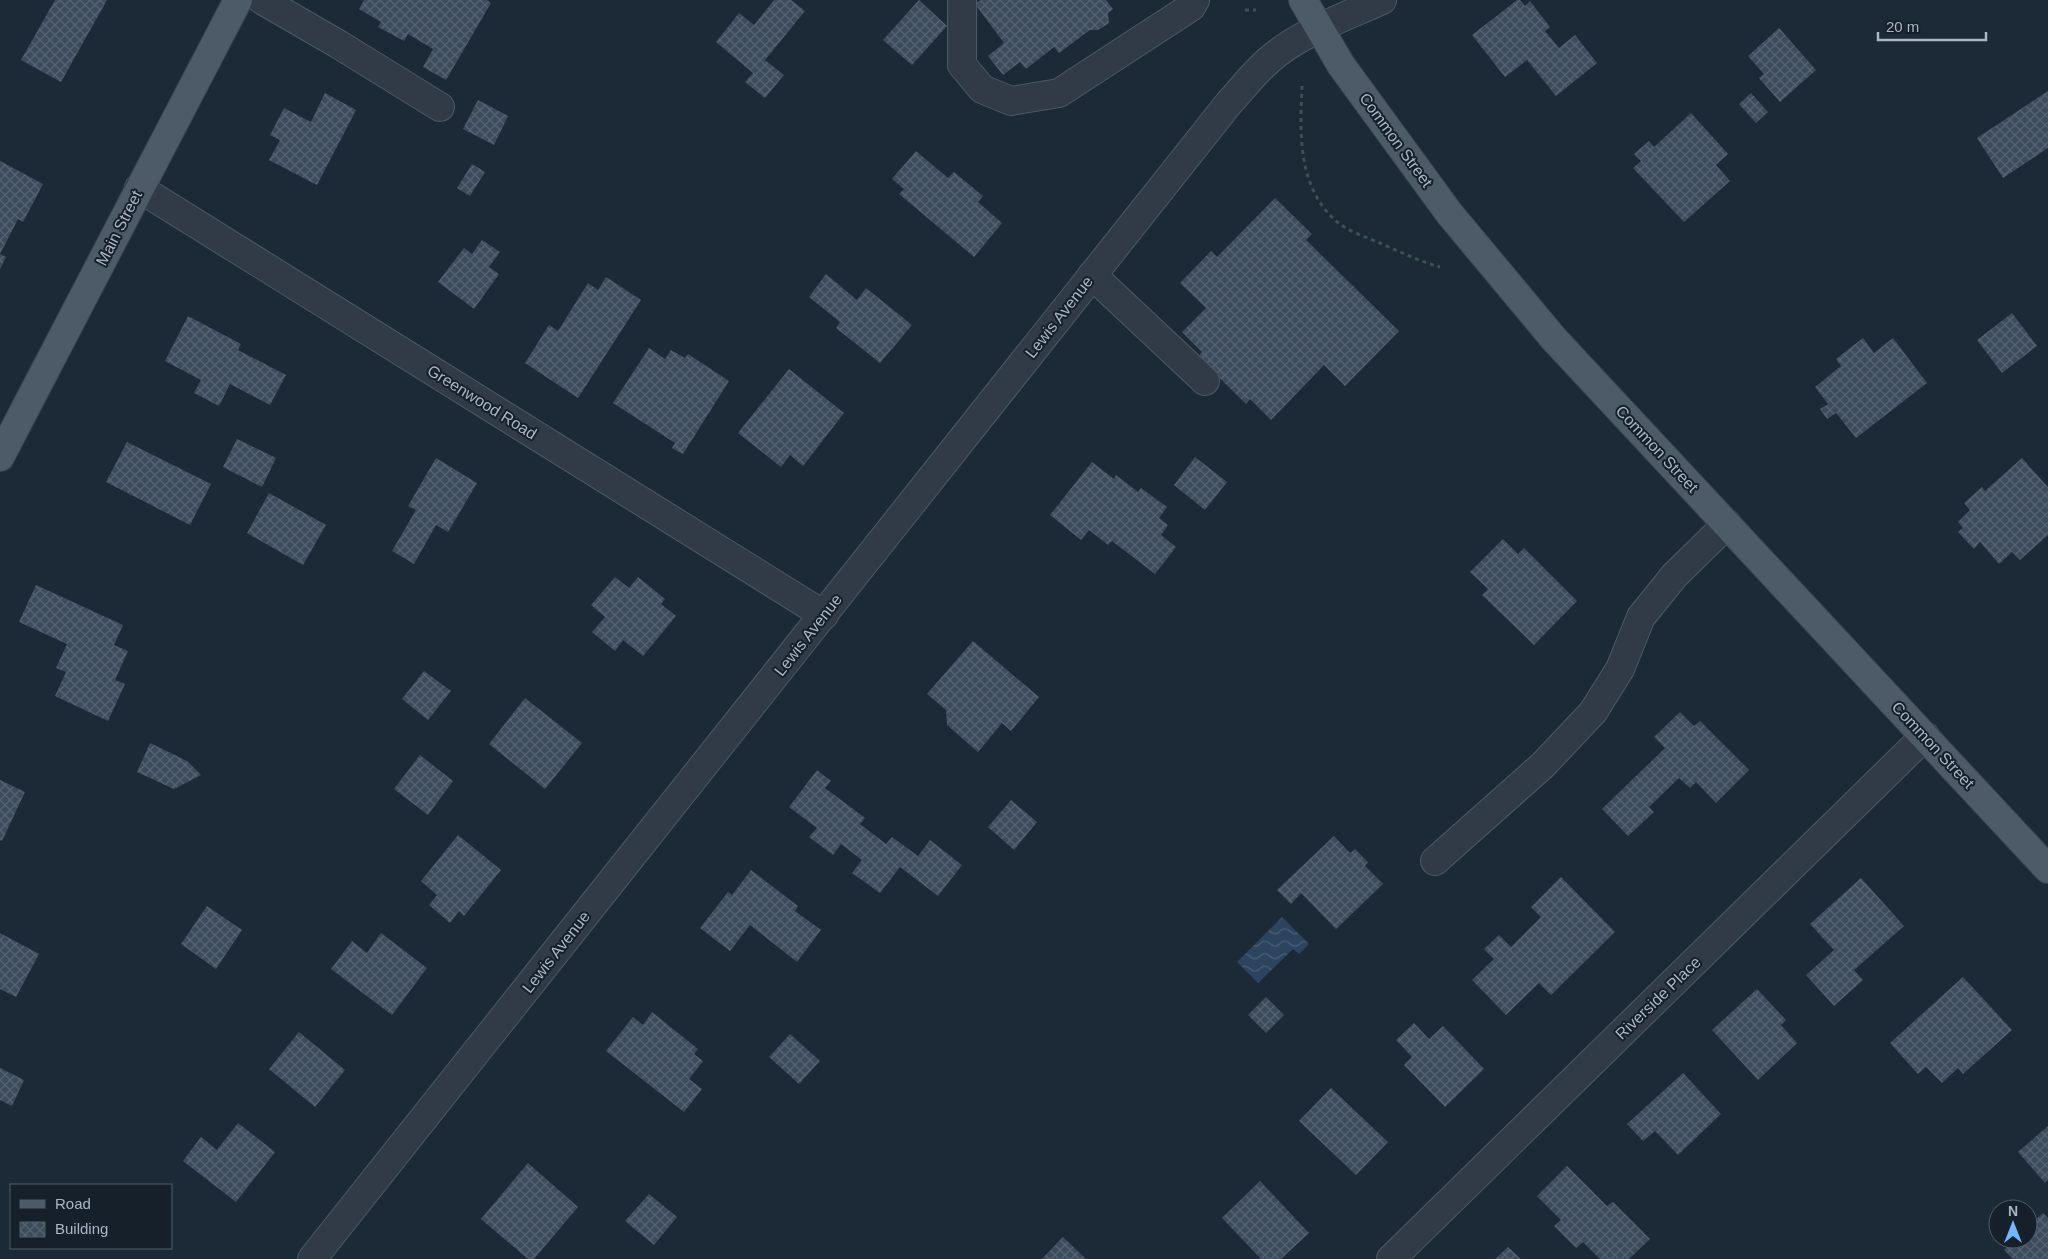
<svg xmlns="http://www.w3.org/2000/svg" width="2048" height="1259" font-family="Arial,sans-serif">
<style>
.water{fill:url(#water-waves)}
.building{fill:url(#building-cross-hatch)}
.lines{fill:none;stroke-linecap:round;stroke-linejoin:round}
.minor-casing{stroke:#4d5966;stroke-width:30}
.major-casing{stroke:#394451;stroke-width:30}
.path{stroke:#395353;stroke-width:3;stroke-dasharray:4 4;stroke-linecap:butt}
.minor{stroke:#303b47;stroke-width:28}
.major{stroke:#4d5b68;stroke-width:28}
.labels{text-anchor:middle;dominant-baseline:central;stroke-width:4;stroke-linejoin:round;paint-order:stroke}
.street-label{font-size:16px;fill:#a9b6c5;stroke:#16202b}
</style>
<defs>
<pattern id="water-waves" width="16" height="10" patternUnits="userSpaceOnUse" patternTransform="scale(1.25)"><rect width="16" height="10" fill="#2c455e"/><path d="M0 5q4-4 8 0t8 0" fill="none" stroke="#485e74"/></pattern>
<pattern id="building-cross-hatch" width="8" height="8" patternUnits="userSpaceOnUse" patternTransform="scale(1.25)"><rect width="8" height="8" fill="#3d4c5c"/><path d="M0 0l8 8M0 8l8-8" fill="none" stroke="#566472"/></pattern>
</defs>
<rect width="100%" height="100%" fill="#1c2a37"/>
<path class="water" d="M 1282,917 L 1309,944 L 1299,954 L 1293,949 L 1258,983 L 1237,962 Z"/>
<g class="building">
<path d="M 55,0 L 107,0 L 61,82 L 21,60 Z"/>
<path d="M 364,0 L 487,0 L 491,3 L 446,80 L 423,67 L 433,49 L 408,34 L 404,41 L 378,27 L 381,22 L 359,9 Z"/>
<path d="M 774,0 L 791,0 L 805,11 L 765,60 L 784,75 L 765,98 L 745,82 L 753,73 L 716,42 L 739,13 L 754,25 Z"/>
<path d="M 919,0 L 947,26 L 912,65 L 883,40 Z"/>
<path d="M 981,0 L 1106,0 L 1113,9 L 1108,13 L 1109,23 L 1098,30 L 1090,30 L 1059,53 L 1054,47 L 1026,69 L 1020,62 L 1003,75 L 988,56 L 1004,43 L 975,4 Z"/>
<path d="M 1517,0 L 1520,0 L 1525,6 L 1530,1 L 1550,27 L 1545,31 L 1559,48 L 1575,35 L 1597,63 L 1556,96 L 1527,60 L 1505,77 L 1472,35 Z"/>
<path d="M 1779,28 L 1816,70 L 1780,102 L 1759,78 L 1764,74 L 1748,56 Z"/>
<path d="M 2048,91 L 2048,148 L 2003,178 L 1977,138 Z"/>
<path d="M 325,93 L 356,110 L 317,185 L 269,160 L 280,140 L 270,135 L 284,108 L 311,122 Z"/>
<path d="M 1751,93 L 1768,112 L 1756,123 L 1739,104 Z"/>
<path d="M 478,100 L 508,116 L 494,145 L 463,129 Z"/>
<path d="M 1691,113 L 1728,154 L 1716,165 L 1730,181 L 1684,222 L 1633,168 L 1641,161 L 1634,154 L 1649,141 L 1654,147 Z"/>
<path d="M 916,151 L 948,178 L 954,172 L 983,196 L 978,202 L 1002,223 L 974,257 L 899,194 L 904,189 L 892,179 Z"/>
<path d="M 0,161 L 43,184 L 23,222 L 18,219 L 0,254 L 6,257 L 0,269 Z"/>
<path d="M 472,164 L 485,172 L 470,196 L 457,188 Z"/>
<path d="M 1275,198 L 1312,234 L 1306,240 L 1399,331 L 1345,386 L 1324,365 L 1271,420 L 1250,399 L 1246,404 L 1198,357 L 1202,352 L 1182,332 L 1206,308 L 1180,283 L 1211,251 L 1217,257 Z"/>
<path d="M 482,240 L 500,252 L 489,267 L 499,274 L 474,309 L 438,282 L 464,248 L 472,254 Z"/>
<path d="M 826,274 L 857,300 L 866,288 L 912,325 L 880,363 L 836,328 L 840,322 L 809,297 Z"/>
<path d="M 606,277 L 641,300 L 578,398 L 525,363 L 549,325 L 558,331 L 588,283 L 598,290 Z"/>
<path d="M 2012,313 L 2037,346 L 2002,373 L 1977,340 Z"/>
<path d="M 188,316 L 241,344 L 238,350 L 286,375 L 270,405 L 230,384 L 219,406 L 194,393 L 201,380 L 165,361 Z"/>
<path d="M 1863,338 L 1874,353 L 1893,338 L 1927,383 L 1856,438 L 1836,413 L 1827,419 L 1820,409 L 1828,404 L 1815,387 L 1841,366 L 1836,359 Z"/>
<path d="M 649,348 L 665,359 L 671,350 L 685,358 L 688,354 L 729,381 L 683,454 L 672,448 L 675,443 L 613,403 Z"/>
<path d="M 789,369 L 844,413 L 803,466 L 790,455 L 781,467 L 738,433 Z"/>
<path d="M 237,439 L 276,458 L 262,487 L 223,467 Z"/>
<path d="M 127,442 L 211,484 L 190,525 L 106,482 Z"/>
<path d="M 1195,457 L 1227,482 L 1205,510 L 1174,485 Z"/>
<path d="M 436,458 L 477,483 L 448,532 L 436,525 L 414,564 L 392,551 L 416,510 L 408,506 Z"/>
<path d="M 2022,458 L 2048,487 L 2048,535 L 2020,560 L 2012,552 L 1999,564 L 1980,542 L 1974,549 L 1958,532 L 1963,528 L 1958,522 L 1970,510 L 1964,503 L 1982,487 L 1985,491 Z"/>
<path d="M 1092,462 L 1114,479 L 1116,475 L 1138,492 L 1141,488 L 1167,507 L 1159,518 L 1168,525 L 1161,535 L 1176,547 L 1155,574 L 1112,541 L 1108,545 L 1089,530 L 1081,540 L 1050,515 Z"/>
<path d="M 269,493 L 326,525 L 303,565 L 247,533 Z"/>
<path d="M 1503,539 L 1518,554 L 1524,548 L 1577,601 L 1534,645 L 1482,595 L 1488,589 L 1470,572 Z"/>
<path d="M 615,577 L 629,588 L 638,577 L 665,599 L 661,604 L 676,616 L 643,656 L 623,640 L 615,651 L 592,632 L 605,617 L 591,605 Z"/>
<path d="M 36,585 L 123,625 L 114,645 L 128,651 L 115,680 L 125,684 L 108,721 L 55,696 L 66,672 L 56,668 L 67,644 L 19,622 Z"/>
<path d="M 973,641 L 1039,697 L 1011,731 L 1002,723 L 978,752 L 947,725 L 946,710 L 927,694 Z"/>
<path d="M 424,671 L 451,691 L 428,720 L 402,699 Z"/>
<path d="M 525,698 L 582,743 L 545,789 L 489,744 Z"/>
<path d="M 1680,712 L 1694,726 L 1700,721 L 1749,770 L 1716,803 L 1696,782 L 1690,788 L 1679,778 L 1649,807 L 1654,812 L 1628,836 L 1602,809 L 1665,748 L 1654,737 Z"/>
<path d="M 150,743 L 187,761 L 201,775 L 174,789 L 137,772 Z"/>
<path d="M 420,755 L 453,781 L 428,815 L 394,789 Z"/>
<path d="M 817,770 L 831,781 L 825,788 L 865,818 L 860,824 L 886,844 L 892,837 L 918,856 L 930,840 L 962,865 L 938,896 L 900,867 L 880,893 L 852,873 L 862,860 L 841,844 L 833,855 L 809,837 L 817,828 L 789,807 Z"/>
<path d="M 0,780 L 25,792 L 2,841 L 0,840 Z"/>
<path d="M 1011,800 L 1037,822 L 1014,850 L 988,827 Z"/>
<path d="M 458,835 L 501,870 L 464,916 L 459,911 L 450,923 L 429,905 L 437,895 L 421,881 Z"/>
<path d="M 1334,836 L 1350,853 L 1355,849 L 1368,862 L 1365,866 L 1383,884 L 1336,929 L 1301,893 L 1291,904 L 1277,890 Z"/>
<path d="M 751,870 L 798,906 L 795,911 L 821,930 L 797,962 L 750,925 L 730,951 L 700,928 L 728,892 L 732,895 Z"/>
<path d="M 1561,877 L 1615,932 L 1551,995 L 1539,983 L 1506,1015 L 1472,980 L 1494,959 L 1484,949 L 1499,935 L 1511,947 L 1541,917 L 1531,907 Z"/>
<path d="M 1861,878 L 1904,926 L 1854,970 L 1863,980 L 1834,1006 L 1806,975 L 1834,950 L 1810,924 Z"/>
<path d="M 207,906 L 242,930 L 216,969 L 181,944 Z"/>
<path d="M 0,933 L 39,954 L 16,997 L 0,989 Z"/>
<path d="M 381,933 L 427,968 L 392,1015 L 331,969 L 352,941 L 367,953 Z"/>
<path d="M 1963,977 L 2012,1030 L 1963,1074 L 1958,1068 L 1942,1083 L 1926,1067 L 1918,1074 L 1890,1043 Z"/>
<path d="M 1757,989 L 1786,1020 L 1781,1025 L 1797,1043 L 1758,1080 L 1712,1030 Z"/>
<path d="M 1266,997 L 1284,1015 L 1266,1033 L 1248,1015 Z"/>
<path d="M 652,1012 L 698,1049 L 694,1054 L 703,1061 L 689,1079 L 702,1089 L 684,1112 L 606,1051 L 633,1017 L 643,1025 Z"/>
<path d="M 1414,1023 L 1429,1039 L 1443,1026 L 1484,1069 L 1445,1107 L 1404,1065 L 1412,1057 L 1396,1040 Z"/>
<path d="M 299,1032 L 345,1070 L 315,1107 L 269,1069 Z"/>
<path d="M 790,1034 L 820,1061 L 799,1084 L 769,1057 Z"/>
<path d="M 0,1068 L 24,1080 L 12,1106 L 0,1100 Z"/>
<path d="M 1683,1073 L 1721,1114 L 1678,1155 L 1655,1131 L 1643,1141 L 1627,1124 Z"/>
<path d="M 1331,1088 L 1388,1142 L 1356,1175 L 1299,1121 Z"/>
<path d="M 238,1123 L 275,1152 L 236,1202 L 183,1161 L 201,1137 L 217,1150 Z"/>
<path d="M 2048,1126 L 2048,1180 L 2045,1183 L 2018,1152 Z"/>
<path d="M 528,1163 L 578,1207 L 534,1259 L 528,1259 L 481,1219 Z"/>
<path d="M 1567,1166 L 1607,1206 L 1613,1202 L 1650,1239 L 1629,1259 L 1600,1259 L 1583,1242 L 1576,1248 L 1554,1226 L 1561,1220 L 1537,1196 Z"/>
<path d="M 1260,1181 L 1309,1233 L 1281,1259 L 1261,1259 L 1222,1218 Z"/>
<path d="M 649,1194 L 677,1217 L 654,1245 L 625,1221 Z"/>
<path d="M 2043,1213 L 2048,1218 L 2048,1259 L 2013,1259 L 2004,1250 L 2016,1239 L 2028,1239 L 2028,1227 Z"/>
<path d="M 1063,1237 L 1086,1259 L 1042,1259 Z"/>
<path d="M 1508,1247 L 1521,1259 L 1495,1259 Z"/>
</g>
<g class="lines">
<defs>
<g id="minor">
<path d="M 262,0 L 338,44 L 440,107"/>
<path d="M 962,0 L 962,65 L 982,89 L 1011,101 L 1059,93 L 1191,7 L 1195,0"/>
<path d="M 139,188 L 824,615"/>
<path d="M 1092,275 L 1205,381"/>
<path d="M 1435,861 L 1543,765 L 1593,712 L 1620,669 L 1641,617 L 1674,576 L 1727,524"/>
<path d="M 312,1259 L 1229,103 C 1242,89 1254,73 1268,61 C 1297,34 1347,16 1382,0"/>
<path d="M 1391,1259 L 1925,736"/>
</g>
<g id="major">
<path d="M 1303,0 L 1341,65 L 1449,213 L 1554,339 L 2048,869"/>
<path d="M 0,457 L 238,0"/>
</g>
</defs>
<use href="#minor" class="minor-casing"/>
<use href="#major" class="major-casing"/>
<g class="path">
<path d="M 1245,10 L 1256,10"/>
<path d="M 1302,86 C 1300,133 1297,186 1336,221 C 1347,231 1366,237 1380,243 C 1400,252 1419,261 1440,267"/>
</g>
<use href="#minor" class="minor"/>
<use href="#major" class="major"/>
</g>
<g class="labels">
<g class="street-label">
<text transform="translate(1396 140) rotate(54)">Common Street</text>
<text transform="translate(119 228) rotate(-63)">Main Street</text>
<text transform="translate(1059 317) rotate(-52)">Lewis Avenue</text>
<text transform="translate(482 402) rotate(32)">Greenwood Road</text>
<text transform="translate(1657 449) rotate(47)">Common Street</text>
<text transform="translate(808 635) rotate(-52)">Lewis Avenue</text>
<text transform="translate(1933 745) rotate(47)">Common Street</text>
<text transform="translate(556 952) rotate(-52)">Lewis Avenue</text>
<text transform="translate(1658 998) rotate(-44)">Riverside Place</text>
</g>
</g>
<rect x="10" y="1184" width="162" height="65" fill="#16202b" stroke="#515c69"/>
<rect x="20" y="1200" width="25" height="8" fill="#4d5b68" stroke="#515c69"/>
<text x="55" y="1209" font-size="15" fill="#a9b6c5">Road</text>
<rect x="20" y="1222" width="25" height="15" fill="url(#building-cross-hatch)" stroke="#515c69"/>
<text x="55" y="1234" font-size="15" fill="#a9b6c5">Building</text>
<g transform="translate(2013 1224)"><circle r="24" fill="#16202b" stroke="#515c69"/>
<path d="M0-4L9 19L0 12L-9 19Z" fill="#74b5ff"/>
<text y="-8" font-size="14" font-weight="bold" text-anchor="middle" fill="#a9b6c5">N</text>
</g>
<path d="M1878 32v8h108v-8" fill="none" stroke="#a9b6c5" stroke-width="2.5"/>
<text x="1886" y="32" font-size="15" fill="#a9b6c5" stroke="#16202b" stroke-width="4" paint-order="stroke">20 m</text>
</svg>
